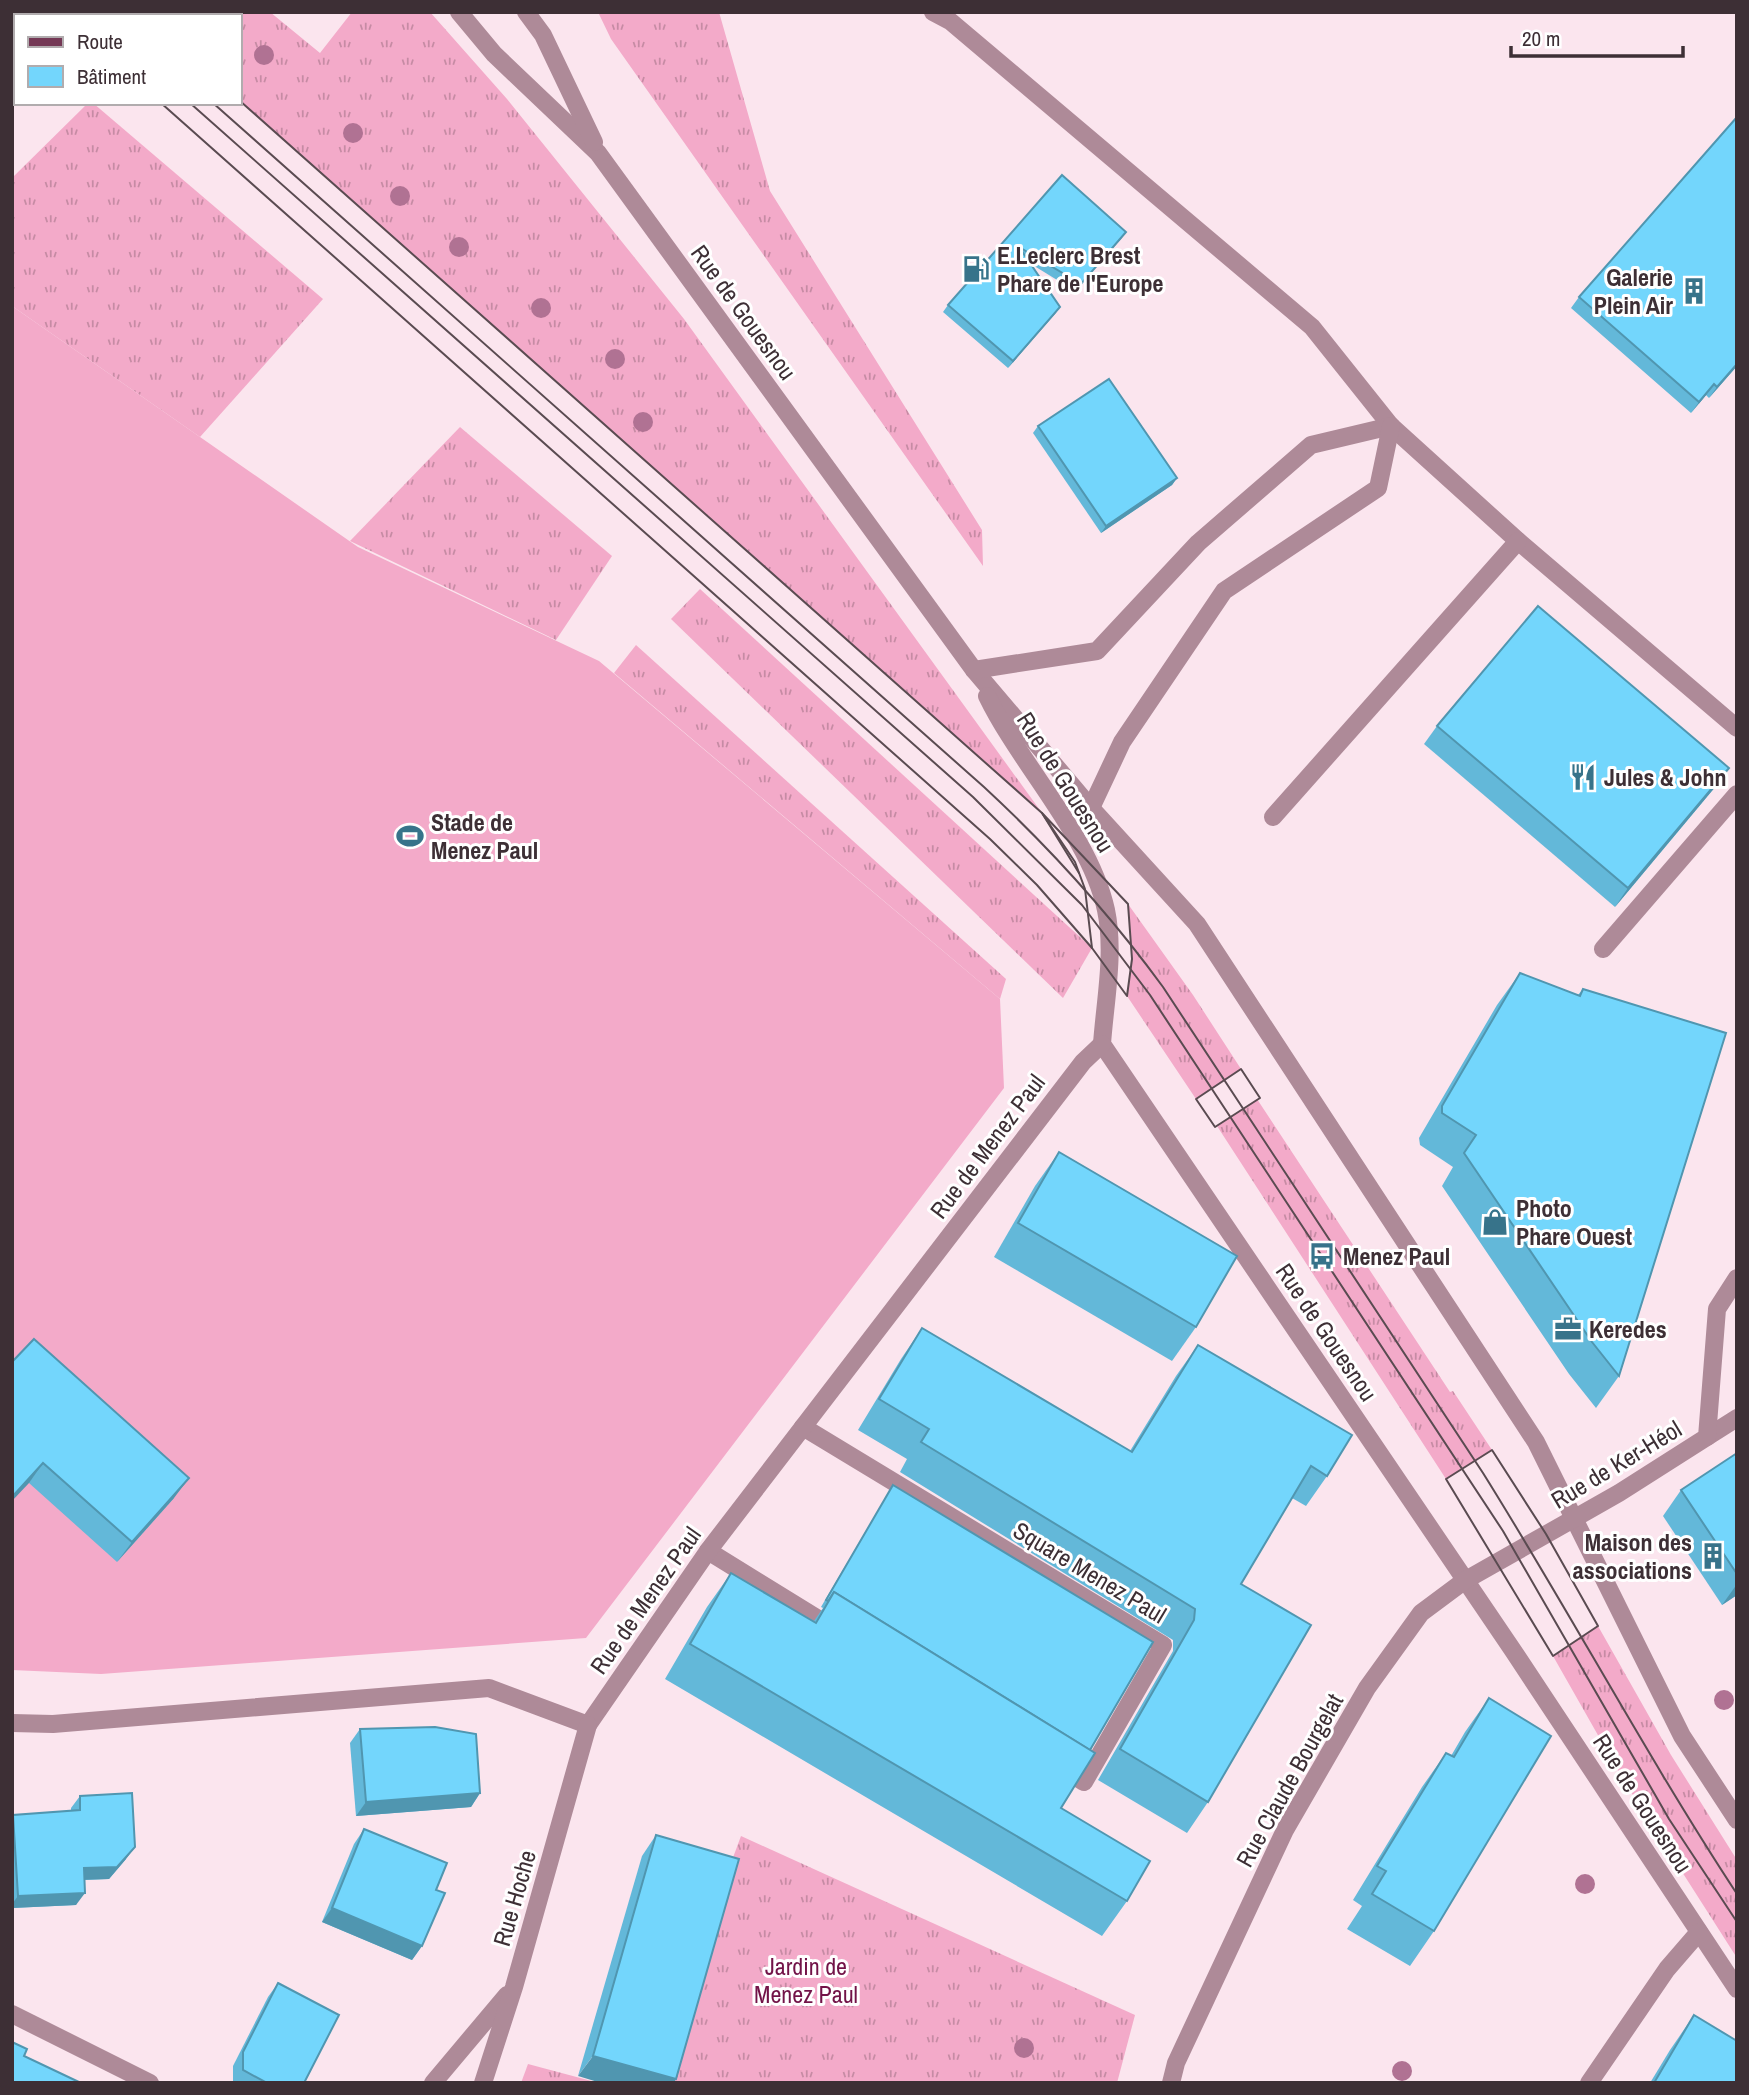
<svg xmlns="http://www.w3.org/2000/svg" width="1749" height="2095" font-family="'Archivo Narrow',sans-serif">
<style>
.grass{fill:url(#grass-tufts)}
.pitch{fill:#f3aac9}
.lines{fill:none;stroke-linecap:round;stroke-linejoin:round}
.minor{stroke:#ae8a98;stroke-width:18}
.major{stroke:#743855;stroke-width:18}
.tram{stroke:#5a4b51;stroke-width:2}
.tree{fill:#b07293}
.wall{fill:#63b8d9}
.shaded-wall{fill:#5096b0}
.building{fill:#73d6fc;stroke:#5096b0;stroke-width:2}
.labels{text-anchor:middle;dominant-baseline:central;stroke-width:6;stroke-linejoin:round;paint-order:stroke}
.poi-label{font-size:24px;font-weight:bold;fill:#3d2f35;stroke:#fff;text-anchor:start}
.street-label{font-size:24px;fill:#3d2f35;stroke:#fff}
.park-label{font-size:24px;fill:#721348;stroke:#fff}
</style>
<defs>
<pattern id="grass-tufts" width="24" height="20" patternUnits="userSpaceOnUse" patternTransform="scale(1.75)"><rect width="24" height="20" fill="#f3aac9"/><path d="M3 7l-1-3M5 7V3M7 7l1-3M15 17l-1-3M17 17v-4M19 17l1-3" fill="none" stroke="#c68ba4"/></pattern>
</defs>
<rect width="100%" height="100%" fill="#fbe5ee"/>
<g class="grass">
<path d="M 200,12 L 270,12 L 320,53 L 352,12 L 430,12 L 507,99 L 684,319 L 1042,813 L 240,101 L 240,16 L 196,16 Z"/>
<path d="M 598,12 L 719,12 L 770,191 L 982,530 L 983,566 L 611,39 Z"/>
<path d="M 88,103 L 93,103 L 323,299 L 200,437 L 12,306 L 12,178 Z"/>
<path d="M 460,427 L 612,556 L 556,640 L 350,541 Z"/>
<path d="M 700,589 L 1092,948 L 1063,998 L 671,619 Z"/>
<path d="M 636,645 L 1006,979 L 1000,999 L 614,673 Z"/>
<path d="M 1128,904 L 1193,995 L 1241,1069 L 1196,1099 L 1127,996 L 1132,959 Z"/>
<path d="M 1257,1099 L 1450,1392 L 1453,1391 L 1492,1450 L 1446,1479 L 1217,1126 Z"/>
<path d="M 1598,1626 L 1671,1755 L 1737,1860 L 1737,1958 L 1624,1781 L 1553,1656 Z"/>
<path d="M 741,1836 L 1135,2015 L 1117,2083 L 669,2083 L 725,1879 Z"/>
<path d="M 528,2064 L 599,2083 L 521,2083 Z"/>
</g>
<path class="pitch" d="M 12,306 L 358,547 L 599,661 L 1000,999 L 1004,1088 L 586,1638 L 101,1674 L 12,1670 Z"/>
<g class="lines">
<g class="minor">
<path d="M 459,12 L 494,54 L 598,153 L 974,670 L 1091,808 L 1197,924 L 1536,1442 L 1682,1736 L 1737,1820"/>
<path d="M 526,12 L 543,35 L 594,142"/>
<path d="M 933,12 L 950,21 L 1312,327 L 1391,426 L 1518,541 L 1737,728"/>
<path d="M 974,670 L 1097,651 L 1198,543 L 1311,445 L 1391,426"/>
<path d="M 987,696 C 1021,766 1090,836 1106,910 C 1115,953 1105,1001 1102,1044 L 1514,1652 L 1737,1989"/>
<path d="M 1091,808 L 1122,742 L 1224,591 L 1378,488 L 1391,426"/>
<path d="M 1273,817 L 1518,541"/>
<path d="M 1603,949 L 1737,794"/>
<path d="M 803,1427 L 1163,1645 L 1084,1782 L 1060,1767"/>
<path d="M 1707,1437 L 1737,1418"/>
<path d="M 708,1551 L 836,1630"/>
<path d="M 12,1723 L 53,1724 L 489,1688 L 588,1725 L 708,1551 L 1083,1062 L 1102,1044"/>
<path d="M 12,2014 L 150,2083"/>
<path d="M 433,2083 L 507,1995"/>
<path d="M 483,2083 L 514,1987 L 588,1725"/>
<path d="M 1171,2083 L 1176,2063 L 1285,1830 L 1367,1688 L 1421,1613 L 1464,1581 L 1619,1493 L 1707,1437 L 1717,1309 L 1737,1278"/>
<path d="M 1589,2083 L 1667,1969 L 1699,1932"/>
</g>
<g class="major">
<path d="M 79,16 L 82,12"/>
<path d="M 12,80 L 16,77"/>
</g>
<g class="tram">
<path d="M 58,12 L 62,16"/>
<path d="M 88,12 L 92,16"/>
<path d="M 110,12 L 114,16"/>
<path d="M 140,12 L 144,16"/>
<path d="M 240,101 L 1042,813 L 1079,873"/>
<path d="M 161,103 L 990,839 L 1037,885 L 1092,948"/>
<path d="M 190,103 L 973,797 L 1082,905 L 1150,995 L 1503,1531 L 1669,1819 L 1737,1922"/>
<path d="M 213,103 L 984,787 C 1051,849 1109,913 1163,987 L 1483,1473 C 1570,1612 1647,1757 1737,1894"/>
<path d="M 1042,813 L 1128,904 L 1132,959 L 1127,996 L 1092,948 L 1085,889 L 1075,862 Z"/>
<path d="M 1241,1069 L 1260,1098 L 1215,1127 L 1196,1099 Z"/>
<path d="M 1492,1450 L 1546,1534 L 1598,1626 L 1553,1656 L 1446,1479 Z"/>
</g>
</g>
<g class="tree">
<circle cx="264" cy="55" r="10"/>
<circle cx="353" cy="133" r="10"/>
<circle cx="400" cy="196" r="10"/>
<circle cx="459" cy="247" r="10"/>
<circle cx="541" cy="308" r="10"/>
<circle cx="615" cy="359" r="10"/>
<circle cx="643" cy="422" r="10"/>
<circle cx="1724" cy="1700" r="10"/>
<circle cx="1585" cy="1884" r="10"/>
<circle cx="1024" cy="2048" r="10"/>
<circle cx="1402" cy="2071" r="10"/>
</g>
<g class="wall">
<path d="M 1737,117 L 1737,366 L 1709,398 L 1706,395 L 1691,413 L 1571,308 L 1579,297 Z"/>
<path d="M 1062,175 L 1126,232 L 1075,291 L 1031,264 L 1060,307 L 1008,368 L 943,312 L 948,305 Z"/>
<path d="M 1038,426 L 1177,478 L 1172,485 L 1101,533 L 1033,433 Z"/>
<path d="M 1437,726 L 1716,786 L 1615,907 L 1424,744 Z"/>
<path d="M 1520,973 L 1578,995 L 1583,989 L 1619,1376 L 1596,1408 L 1569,1374 L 1442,1186 L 1453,1167 L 1420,1145 L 1419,1138 L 1497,1005 Z"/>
<path d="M 1059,1152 L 1196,1327 L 1172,1361 L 994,1257 L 1035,1186 Z"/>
<path d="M 922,1328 L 1130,1451 L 1176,1376 L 1198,1345 L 1327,1476 L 1306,1506 L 1292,1498 L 1241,1584 L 1208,1802 L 1187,1833 L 1098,1780 L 1173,1651 L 1173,1640 L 900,1472 L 907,1459 L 858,1430 L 901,1359 Z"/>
<path d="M 12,1362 L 174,1498 L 117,1562 L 29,1483 Z"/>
<path d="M 1737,1453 L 1737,1595 L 1722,1605 L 1663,1516 L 1681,1490 Z"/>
<path d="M 893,1485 L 1090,1750 L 1061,1808 L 1127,1901 L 1102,1936 L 665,1679 L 707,1607 L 731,1573 L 814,1621 L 823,1608 L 821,1607 Z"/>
<path d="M 1489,1698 L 1434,1931 L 1410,1966 L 1347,1929 L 1362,1906 L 1353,1900 L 1422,1787 L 1446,1753 L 1451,1756 L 1465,1732 Z"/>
<path d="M 360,1729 L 480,1793 L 471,1807 L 356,1816 L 350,1743 Z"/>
<path d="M 80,1796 L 126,1859 L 109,1879 L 85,1880 L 76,1905 L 12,1908 L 12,1816 L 13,1815 L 71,1811 L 71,1808 Z"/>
<path d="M 364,1829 L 436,1890 L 422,1946 L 412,1960 L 322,1922 L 354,1844 Z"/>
<path d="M 656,1835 L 739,1859 L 578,2076 L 642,1856 Z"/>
<path d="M 278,1983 L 304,2083 L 233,2083 L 233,2066 L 268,1997 Z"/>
<path d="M 1694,2015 L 1737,2083 L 1650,2083 L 1670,2050 Z"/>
</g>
<g class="shaded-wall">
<path d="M 1126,232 L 1121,239 L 1075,291 L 1081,284 Z"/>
<path d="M 1060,307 L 1055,314 L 1008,368 L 1013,361 Z"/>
<path d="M 1737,364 L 1737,366 L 1709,398 L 1717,387 Z"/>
<path d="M 1714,384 L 1706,395 L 1691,413 L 1699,402 Z"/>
<path d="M 1177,478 L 1172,485 L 1101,533 L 1106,526 Z"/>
<path d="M 1729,768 L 1716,786 L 1615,907 L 1628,888 Z"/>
<path d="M 43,1463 L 29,1483 L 12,1501 L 12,1497 Z"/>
<path d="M 189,1478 L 174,1498 L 117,1562 L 132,1542 Z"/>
<path d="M 1737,1584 L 1737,1595 L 1722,1605 Z"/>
<path d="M 480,1793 L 471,1807 L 356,1816 L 366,1802 Z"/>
<path d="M 135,1847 L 126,1859 L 109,1879 L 76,1880 L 84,1868 Z"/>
<path d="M 85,1893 L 76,1905 L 12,1908 L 12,1904 L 18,1896 Z"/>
<path d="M 332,1908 L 422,1946 L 412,1960 L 322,1922 Z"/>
<path d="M 593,2056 L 676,2079 L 674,2083 L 601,2083 L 578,2076 Z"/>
</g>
<g class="building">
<path d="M 1737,117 L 1737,364 L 1717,387 L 1714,384 L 1699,402 L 1579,297 Z"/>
<path d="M 1062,175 L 1126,232 L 1081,284 L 1019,247 L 1060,307 L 1013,361 L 948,305 Z"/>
<path d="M 1109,379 L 1177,478 L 1106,526 L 1038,426 Z"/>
<path d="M 1538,606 L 1729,768 L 1628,888 L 1437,726 Z"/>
<path d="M 1520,973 L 1580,996 L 1583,989 L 1726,1033 L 1619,1376 L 1592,1342 L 1464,1153 L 1476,1135 L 1442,1113 L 1442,1106 Z"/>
<path d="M 1059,1152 L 1237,1256 L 1196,1327 L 1018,1223 Z"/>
<path d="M 922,1328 L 1132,1452 L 1198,1345 L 1352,1435 L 1327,1476 L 1311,1466 L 1241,1584 L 1311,1625 L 1208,1802 L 1120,1749 L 1194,1620 L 1195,1609 L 921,1442 L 929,1429 L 879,1399 Z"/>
<path d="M 34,1339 L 189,1478 L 132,1542 L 43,1463 L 12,1497 L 12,1362 Z"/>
<path d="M 1737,1453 L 1737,1574 L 1681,1490 Z"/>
<path d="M 893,1485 L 1153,1642 L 1090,1750 L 834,1592 L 828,1601 L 826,1600 Z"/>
<path d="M 731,1573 L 816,1623 L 834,1592 L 1095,1753 L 1061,1808 L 1150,1861 L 1127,1901 L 690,1644 Z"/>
<path d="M 1489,1698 L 1551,1736 L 1434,1931 L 1372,1894 L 1386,1871 L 1377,1866 L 1446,1753 L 1454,1757 Z"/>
<path d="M 435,1727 L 476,1734 L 480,1793 L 366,1802 L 360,1729 Z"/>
<path d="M 132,1793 L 135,1847 L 117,1867 L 84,1868 L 85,1893 L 18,1896 L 13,1815 L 80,1810 L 80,1796 Z"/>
<path d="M 364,1829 L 447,1863 L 436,1890 L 445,1893 L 422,1946 L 332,1908 Z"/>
<path d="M 656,1835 L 739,1859 L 676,2079 L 593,2056 Z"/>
<path d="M 278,1983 L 339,2015 L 304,2083 L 267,2083 L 243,2070 L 243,2052 Z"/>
<path d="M 1694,2015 L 1737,2041 L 1737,2083 L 1654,2083 Z"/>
<path d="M 12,2042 L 27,2049 L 24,2056 L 81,2083 L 12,2083 Z"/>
</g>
<defs>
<symbol id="fuel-bare" viewBox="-9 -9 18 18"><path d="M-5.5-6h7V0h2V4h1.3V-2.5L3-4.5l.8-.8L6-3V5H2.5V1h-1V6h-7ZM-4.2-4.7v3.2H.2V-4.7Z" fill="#37738a" stroke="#fff" stroke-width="2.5" paint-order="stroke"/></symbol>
<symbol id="building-bare" viewBox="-9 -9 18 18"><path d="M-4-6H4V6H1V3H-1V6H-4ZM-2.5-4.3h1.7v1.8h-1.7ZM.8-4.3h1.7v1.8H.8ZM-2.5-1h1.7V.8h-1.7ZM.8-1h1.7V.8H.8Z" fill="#37738a" stroke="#fff" stroke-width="2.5" paint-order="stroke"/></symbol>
<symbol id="restaurant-bare" viewBox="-9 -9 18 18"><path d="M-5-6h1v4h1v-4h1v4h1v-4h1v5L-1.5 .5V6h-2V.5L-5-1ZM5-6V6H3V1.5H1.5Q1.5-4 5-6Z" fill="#37738a" stroke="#fff" stroke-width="2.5" paint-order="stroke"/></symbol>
<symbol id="stadium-bare" viewBox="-9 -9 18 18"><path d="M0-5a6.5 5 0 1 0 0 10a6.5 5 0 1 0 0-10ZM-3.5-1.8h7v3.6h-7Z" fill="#37738a" stroke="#fff" stroke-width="2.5" paint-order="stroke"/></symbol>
<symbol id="shop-bare" viewBox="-9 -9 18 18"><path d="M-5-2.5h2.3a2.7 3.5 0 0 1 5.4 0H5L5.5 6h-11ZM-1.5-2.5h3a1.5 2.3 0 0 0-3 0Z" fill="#37738a" stroke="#fff" stroke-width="2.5" paint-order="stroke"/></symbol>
<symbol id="bus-bare" viewBox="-9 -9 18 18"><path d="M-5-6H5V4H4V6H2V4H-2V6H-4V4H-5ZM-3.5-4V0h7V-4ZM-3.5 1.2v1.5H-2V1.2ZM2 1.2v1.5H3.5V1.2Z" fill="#37738a" stroke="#fff" stroke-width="2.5" paint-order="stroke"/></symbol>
<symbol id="office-bare" viewBox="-9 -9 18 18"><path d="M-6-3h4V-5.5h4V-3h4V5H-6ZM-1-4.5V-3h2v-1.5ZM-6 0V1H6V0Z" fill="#37738a" stroke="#fff" stroke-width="2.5" paint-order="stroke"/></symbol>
</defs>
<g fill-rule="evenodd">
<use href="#fuel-bare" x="957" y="250" width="38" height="38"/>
<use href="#building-bare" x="1675" y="272" width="38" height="38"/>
<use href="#restaurant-bare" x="1564" y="758" width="38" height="38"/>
<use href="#stadium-bare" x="391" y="817" width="38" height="38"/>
<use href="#shop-bare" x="1476" y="1203" width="38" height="38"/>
<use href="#bus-bare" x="1303" y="1237" width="38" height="38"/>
<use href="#office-bare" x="1549" y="1310" width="38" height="38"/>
<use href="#building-bare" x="1694" y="1537" width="38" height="38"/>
</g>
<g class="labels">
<g class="poi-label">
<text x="997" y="255">E.Leclerc Brest<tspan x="997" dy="28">Phare de l'Europe</tspan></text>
<text x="1673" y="277" text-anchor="end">Galerie<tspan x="1673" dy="28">Plein Air</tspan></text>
<text x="1604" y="777">Jules &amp; John</text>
<text x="431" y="822">Stade de<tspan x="431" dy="28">Menez Paul</tspan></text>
<text x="1516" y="1208">Photo<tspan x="1516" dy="28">Phare Ouest</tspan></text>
<text x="1343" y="1256">Menez Paul</text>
<text x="1589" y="1329">Keredes</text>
<text x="1692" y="1542" text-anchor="end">Maison des<tspan x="1692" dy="28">associations</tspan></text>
</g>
<g class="street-label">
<text transform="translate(744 312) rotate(54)">Rue de Gouesnou</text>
<text transform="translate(1066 782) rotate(58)">Rue de Gouesnou</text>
<text transform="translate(987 1146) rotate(-53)">Rue de Menez Paul</text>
<text transform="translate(1327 1332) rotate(56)">Rue de Gouesnou</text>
<text transform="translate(1616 1464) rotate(-31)">Rue de Ker-Héol</text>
<text transform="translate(1090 1572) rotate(31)">Square Menez Paul</text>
<text transform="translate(645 1600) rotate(-55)">Rue de Menez Paul</text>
<text transform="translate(1289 1780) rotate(-61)">Rue Claude Bourgelat</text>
<text transform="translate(1643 1803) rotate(57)">Rue de Gouesnou</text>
<text transform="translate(514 1898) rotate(-74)">Rue Hoche</text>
</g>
<g class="park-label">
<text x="806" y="1966">Jardin de<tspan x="806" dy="28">Menez Paul</tspan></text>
</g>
</g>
<rect width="1749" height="2095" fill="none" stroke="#3d2f35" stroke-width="28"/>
<rect x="14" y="14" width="228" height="91" fill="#ffffff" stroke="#b1acae" stroke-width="2"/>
<rect x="28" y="37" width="35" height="10" fill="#743855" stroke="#b1acae" stroke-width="2"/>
<text x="77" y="49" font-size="21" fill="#3d2f35">Route</text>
<rect x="28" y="66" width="35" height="21" fill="#73d6fc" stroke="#b1acae" stroke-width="2"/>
<text x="77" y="84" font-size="21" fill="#3d2f35">Bâtiment</text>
<path d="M1511 46v10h172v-10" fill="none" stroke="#3d2f35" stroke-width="3.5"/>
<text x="1522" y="46" font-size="21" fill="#3d2f35" stroke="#ffffff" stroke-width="5" paint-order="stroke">20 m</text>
</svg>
